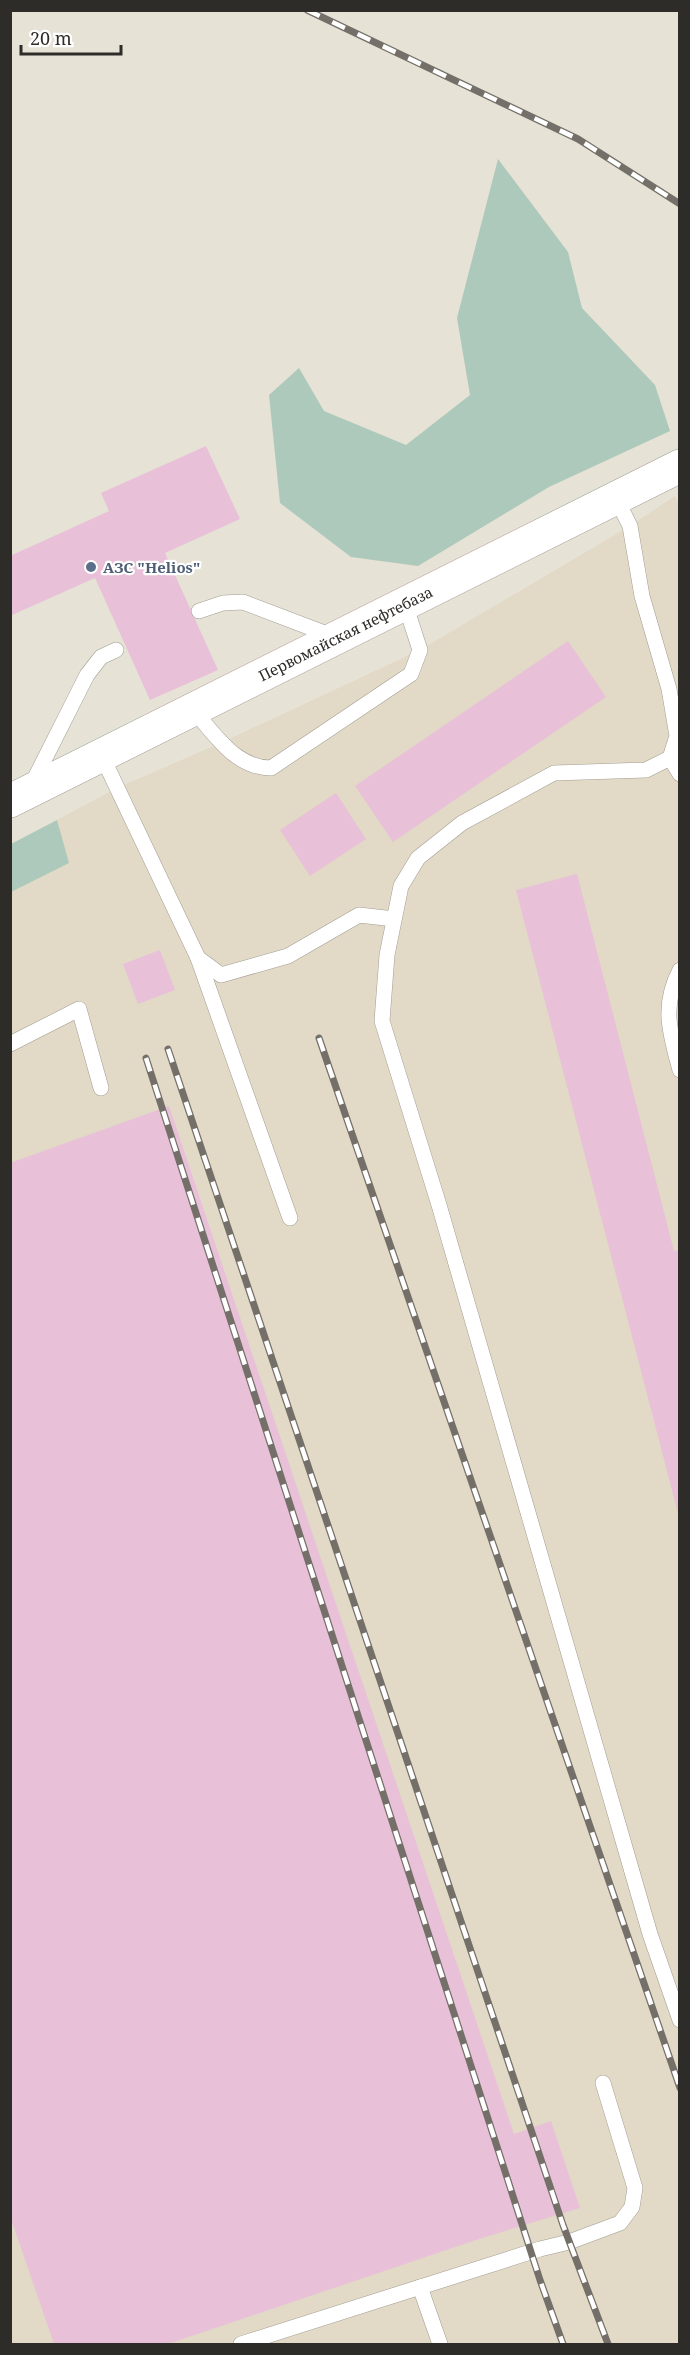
<svg xmlns="http://www.w3.org/2000/svg" width="690" height="2355" font-family="'Noto Serif',serif">
<style>
.built{fill:#e2d9c6}
.green{fill:#adc9bb}
.building{fill:#e8c1d8}
.lines{fill:none;stroke-linecap:round;stroke-linejoin:round}
.lane-casing{stroke:#a29d92;stroke-width:16}
.secondary-casing{stroke:#a29d92;stroke-width:34}
.lane{stroke:#fff;stroke-width:15}
.secondary{stroke:#fff;stroke-width:33}
.rail-casing{stroke:#747069;stroke-width:7}
.rail{stroke:#fff;stroke-width:4.5;stroke-dasharray:14;stroke-linecap:butt}
.service-dot{fill:#5c6f8a;stroke:#fff;stroke-width:2}
.labels{text-anchor:middle;dominant-baseline:central;stroke-width:4.5;stroke-linejoin:round;paint-order:stroke}
.service-label{font-size:15px;font-weight:bold;fill:#4e5e75;stroke:#fff;text-anchor:start}
.street-label{font-size:15px;fill:#2e2c28;stroke:#fff}
</style>
<rect width="100%" height="100%" fill="#e7e2d6"/>
<path class="built" d="M 675,496 L 680,507 L 679,2344 L 11,2344 L 11,892 L 68,863 L 57,820 L 117,788 L 223,742 L 420,650 L 630,526 Z"/>
<g class="green">
<path d="M 498,159 L 568,252 L 582,308 L 655,385 L 670,431 L 549,487 L 418,566 L 351,557 L 280,503 L 269,395 L 299,368 L 324,411 L 406,445 L 470,395 L 457,318 Z"/>
<path d="M 57,820 L 69,863 L 11,892 L 11,844 Z"/>
</g>
<g class="building">
<path d="M 206,446 L 240,519 L 165,553 L 218,670 L 150,700 L 95,578 L 10,616 L 10,556 L 109,511 L 101,493 Z"/>
<path d="M 568,641 L 606,697 L 393,842 L 355,786 Z"/>
<path d="M 336,793 L 366,839 L 310,876 L 280,830 Z"/>
<path d="M 577,874 L 674,1251 L 680,1250 L 680,1521 L 516,890 Z"/>
<path d="M 160,950 L 175,990 L 138,1004 L 123,964 Z"/>
<path d="M 169,1106 L 514,2134 L 551,2121 L 580,2208 L 479,2239 L 168,2344 L 54,2344 L 10,2216 L 10,1163 Z"/>
</g>
<g class="lines">
<defs>
<g id="lane">
<path d="M 616,498 L 630,526 L 642,596 L 669,689 L 677,736 L 670,758 L 646,770 L 554,773 L 462,823 L 418,858 L 401,886 L 387,955 L 382,1021 L 439,1205 L 650,1934 L 680,2020"/>
<path d="M 199,611 L 223,603 L 243,602 L 335,637"/>
<path d="M 193,710 C 215,734 235,768 271,768 L 411,674 L 420,650 L 405,604"/>
<path d="M 101,754 L 198,958 L 221,975 L 288,956 L 359,915 L 394,919"/>
<path d="M 670,758 L 680,774"/>
<path d="M 32,784 L 87,675 L 101,657 L 116,650"/>
<path d="M 198,958 L 290,1218"/>
<path d="M 680,970 C 661,1006 670,1033 680,1070"/>
<path d="M 10,1044 L 79,1009 L 101,1088"/>
<path d="M 420,2287 L 440,2344"/>
<path d="M 241,2344 L 540,2249 L 569,2242 L 620,2223 L 632,2207 L 635,2188 L 603,2083"/>
</g>
<g id="secondary">
<path id="s1" d="M 10,801 L 680,466"/>
</g>
</defs>
<use href="#lane" class="lane-casing"/>
<use href="#secondary" class="secondary-casing"/>
<use href="#lane" class="lane"/>
<use href="#secondary" class="secondary"/>
<defs>
<g id="rail">
<path d="M 307,10 L 578,139 L 680,204"/>
<path d="M 319,1038 L 680,2088"/>
<path d="M 168,1049 L 563,2225 L 608,2344"/>
<path d="M 146,1058 L 540,2280 L 563,2344"/>
</g>
</defs>
<use href="#rail" class="rail-casing"/>
<use href="#rail" class="rail"/>
</g>
<circle class="service-dot" cx="91" cy="567" r="6"/>
<g class="labels">
<g class="service-label">
<text x="103" y="567">АЗС "Helios"</text>
</g>
<g class="street-label">
<text stroke="none"><textPath href="#s1" startOffset="375">Первомайская нефтебаза</textPath></text>
</g>
</g>
<rect width="690" height="2355" fill="none" stroke="#2e2c28" stroke-width="24"/>
<path d="M21 45v9h100v-9" fill="none" stroke="#2e2c28" stroke-width="3"/>
<text x="30" y="45" font-size="18" fill="#2e2c28" stroke="#ffffff" stroke-width="4.5" paint-order="stroke">20 m</text>
</svg>
